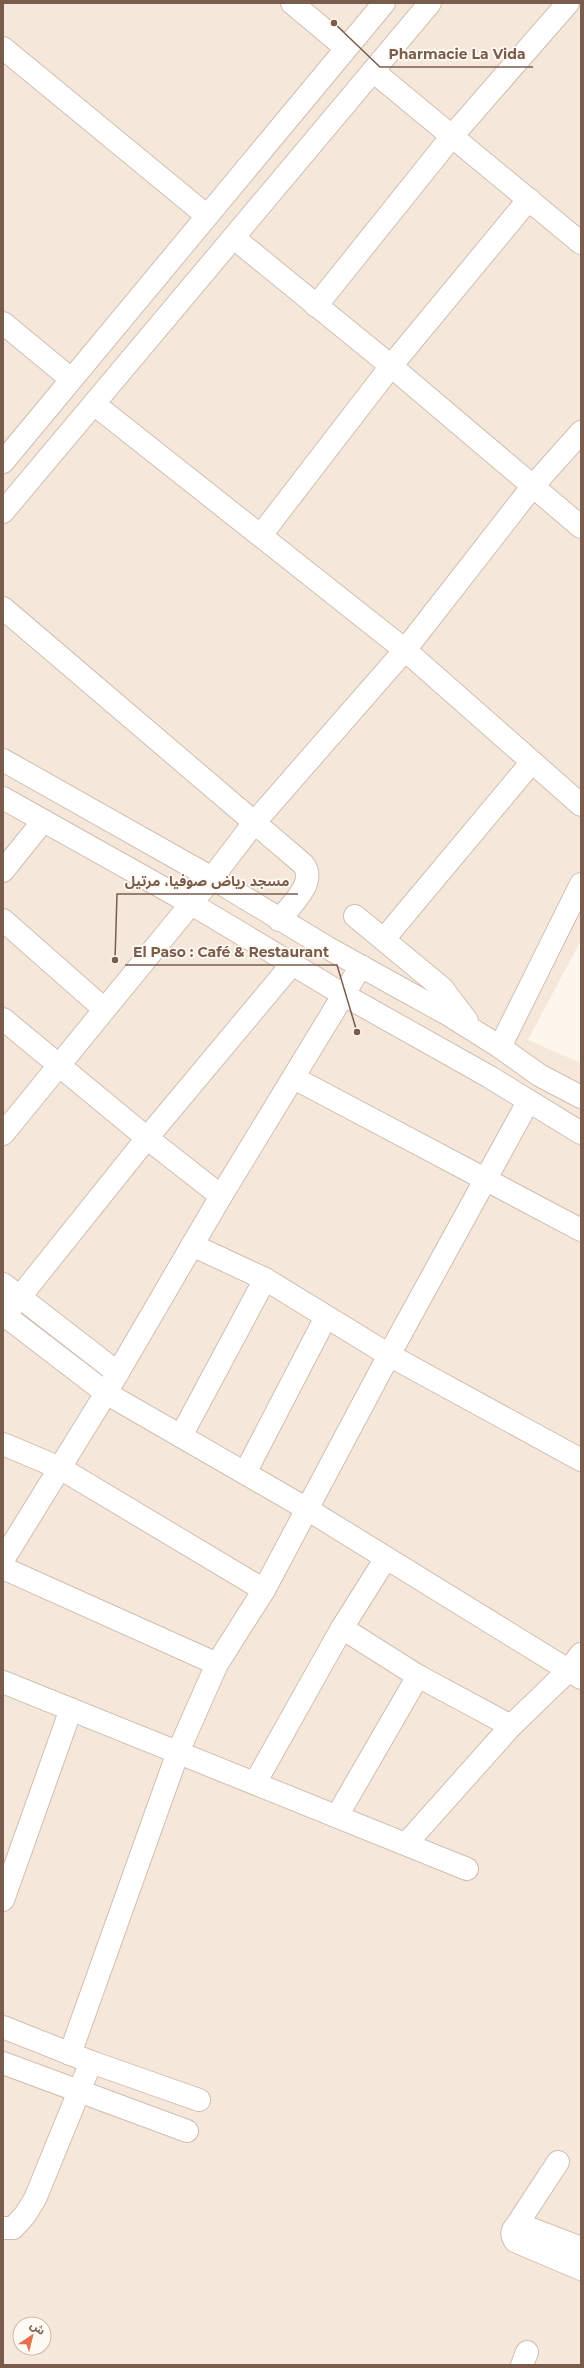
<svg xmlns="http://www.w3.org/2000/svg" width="584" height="2368" font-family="Montserrat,'Noto Sans Arabic',sans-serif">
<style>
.residential{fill:#f5e8da;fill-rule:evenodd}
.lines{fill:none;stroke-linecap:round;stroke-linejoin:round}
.minor-casing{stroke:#d1beb0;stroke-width:24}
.minor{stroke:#fff;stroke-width:22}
.leader{fill:none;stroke:#7a5c4d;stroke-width:1.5}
.callout-dot{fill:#7a5c4d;stroke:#fffaf3;stroke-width:1.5}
.callout-label{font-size:14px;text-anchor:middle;font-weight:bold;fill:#7a5c4d;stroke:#fffaf3;stroke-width:3.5;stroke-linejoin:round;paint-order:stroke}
</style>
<rect width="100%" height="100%" fill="#fdf6ec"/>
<path class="residential" d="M 3,3 L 581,3 L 581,940 L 528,1040 L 581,1063 L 581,2365 L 3,2365 ZM 20,2324 L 44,2324 L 44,2348 L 20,2348 Z"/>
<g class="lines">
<defs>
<g id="minor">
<path d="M 292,3 L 346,48"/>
<path d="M 3,48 L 206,215"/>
<path d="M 373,71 L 581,243"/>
<path d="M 234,238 L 391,366 L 581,527"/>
<path d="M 316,306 L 453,135 L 568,3"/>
<path d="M 3,323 L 71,379"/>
<path d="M 94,404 L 405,650 L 581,805"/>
<path d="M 3,462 L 384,3"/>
<path d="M 3,512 L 430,3"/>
<path d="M 261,535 L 391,366 L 529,199"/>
<path d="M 3,608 L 303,864 C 318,882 290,906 279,920"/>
<path d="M 3,760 L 212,878 L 328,948 L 449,1015 L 500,1047 L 539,1075 L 581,1097"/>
<path d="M 3,798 L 190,903 L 344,995 L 488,1076 L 581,1133"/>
<path d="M 3,871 L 43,821"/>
<path d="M 355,916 L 442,988 L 467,1021"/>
<path d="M 3,920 L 104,1009"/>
<path d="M 384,939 L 531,763"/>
<path d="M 3,1019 L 147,1138 L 221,1196"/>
<path d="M 500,1047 L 581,884"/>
<path d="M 294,1078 L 581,1230"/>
<path d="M 3,1134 L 212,878 L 254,823 L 405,650 L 532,487 L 581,432"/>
<path d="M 192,1245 L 265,1279 L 389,1355 L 581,1460"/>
<path d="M 3,1284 L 118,1373"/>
<path d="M 3,1314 L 106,1393 L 307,1509 L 581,1678"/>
<path d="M 3,1318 L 147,1138 L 293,963"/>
<path d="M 181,1436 L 265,1279"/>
<path d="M 3,1444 L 60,1468 L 264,1590"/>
<path d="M 245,1473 L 326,1317"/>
<path d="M 3,1560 L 106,1393 L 221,1196 L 361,966"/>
<path d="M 3,1568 L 217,1664"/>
<path d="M 342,1628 L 418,1676 L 511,1726"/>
<path d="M 3,1682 L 467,1869"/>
<path d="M 255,1783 L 342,1628 L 386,1558"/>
<path d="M 337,1816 L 418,1676"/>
<path d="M 406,1844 L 511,1726 L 569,1670 L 581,1654"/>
<path d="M 3,1900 L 71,1709"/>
<path d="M 3,2027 L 91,2062 L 199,2100"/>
<path d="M 70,2054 L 178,1752 L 217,1664 L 264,1590 L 389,1355 L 528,1102"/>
<path d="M 3,2063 L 187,2131"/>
<path d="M 516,2226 L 558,2162"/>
<path d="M 3,2228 L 13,2228 L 25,2215 L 35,2199 L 91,2062"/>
<path d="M 581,2248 L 521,2225 C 512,2227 510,2233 515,2241 L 581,2269"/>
<path d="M 522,2365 L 527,2352"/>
</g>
</defs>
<use href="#minor" class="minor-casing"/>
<use href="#minor" class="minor"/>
</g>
<path class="leader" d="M334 23L380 67H533M115 960L117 894H298M357 1032L337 965H125"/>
<g class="callout-dot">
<circle cx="334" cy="23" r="4"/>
<circle cx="115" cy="960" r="4"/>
<circle cx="357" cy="1032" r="4"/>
</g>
<g class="callout-label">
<text x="457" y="59">Pharmacie La Vida</text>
<text x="207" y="886">مسجد رياض صوفيا، مرتیل</text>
<text x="231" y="957">El Paso : Café &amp; Restaurant</text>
</g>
<rect width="584" height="2368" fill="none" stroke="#7a5c4d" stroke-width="8"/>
<g transform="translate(32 2336) rotate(35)"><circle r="19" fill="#fffaf3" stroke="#cabbb1"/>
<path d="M0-3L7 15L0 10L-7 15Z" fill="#e76f51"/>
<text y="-6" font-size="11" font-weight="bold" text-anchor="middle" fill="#7a5c4d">ش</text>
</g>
</svg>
